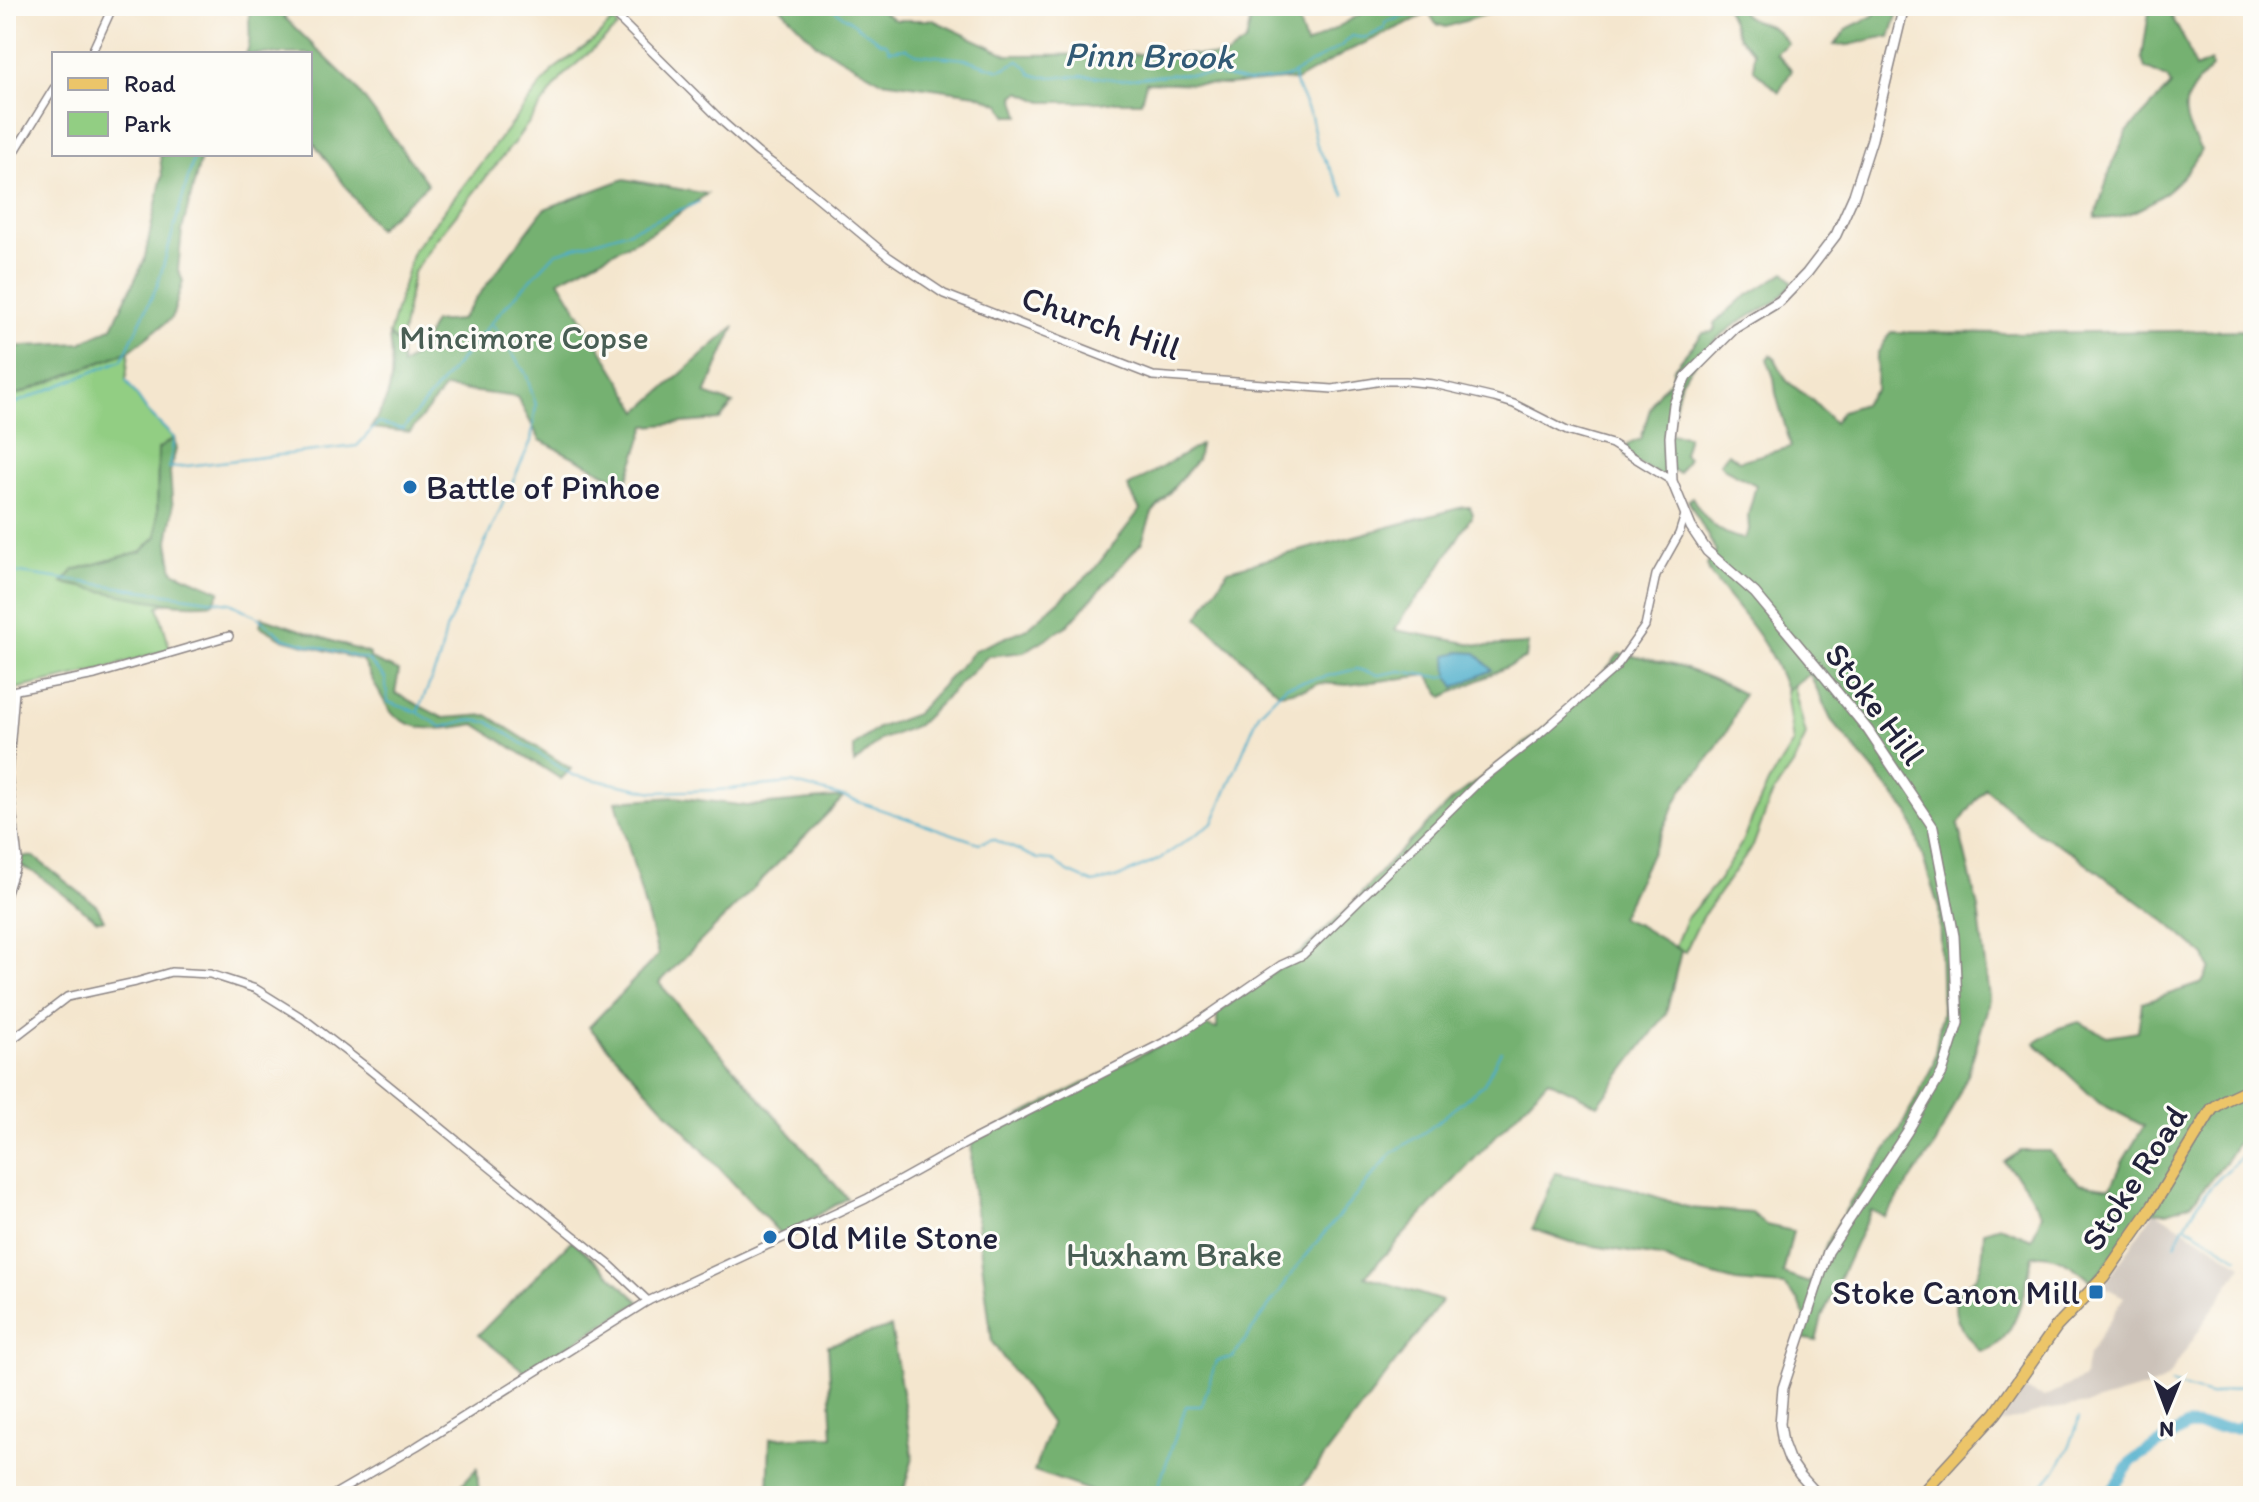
<svg xmlns="http://www.w3.org/2000/svg" width="2259" height="1502" font-family="Itim,sans-serif">
<style>
.industrial{fill:#ccc2b9}
.green{fill:#92ce83;stroke:#5a785f;stroke-width:2}
.forest{fill:#75b171;stroke:#4c6a56;stroke-width:2}
.water{fill:#4badcb;stroke:#366883;stroke-width:2}
.lines{fill:none;stroke-linecap:round;stroke-linejoin:round}
.stream{stroke:#4badcb;stroke-width:2}
.river{stroke:#4badcb;stroke-width:11}
.minor-casing{stroke:#8b8484;stroke-width:10}
.tertiary-casing{stroke:#8b8484;stroke-width:12}
.primary-casing{stroke:#8b8484;stroke-width:14}
.minor{stroke:#fff;stroke-width:7}
.tertiary{stroke:#fff;stroke-width:9}
.primary{stroke:#ecc569;stroke-width:11}
.poi-dot{fill:#1f6fb2;stroke:#fdfcf7;stroke-width:3}
.labels{text-anchor:middle;dominant-baseline:central;stroke-width:6;stroke-linejoin:round;paint-order:stroke}
.street-label{font-size:34px;fill:#22223b;stroke:#fdfcf7}
.park-label{font-size:34px;fill:#495e54;stroke:#fdfcf7}
.poi-label{font-size:34px;fill:#22223b;stroke:#fdfcf7;text-anchor:start}
.water-label{font-size:36px;font-style:italic;fill:#325a75;stroke:#fdfcf7}
</style>
<rect width="100%" height="100%" fill="#fdfcf7"/>
<filter id="ink" filterUnits="userSpaceOnUse"><feTurbulence type="fractalNoise" baseFrequency=".0125" numOctaves="2"/><feDisplacementMap in="SourceGraphic" scale="16" xChannelSelector="R" yChannelSelector="G"/><feConvolveMatrix kernelMatrix="1 2 1 2 8 2 1 2 1" color-interpolation-filters="sRGB"/></filter>
<filter id="wash" filterUnits="userSpaceOnUse"><feTurbulence type="fractalNoise" baseFrequency=".006" numOctaves="4" result="noise"/><feDisplacementMap in="SourceGraphic" scale="32" xChannelSelector="R" yChannelSelector="G"/><feGaussianBlur stdDeviation="1.8" result="paint"/><feColorMatrix in="noise" values="0 0 0 0 0 0 0 0 0 0 0 0 0 0 0 0 0 1.4 0 .05"/><feComposite in="paint" operator="in"/></filter>
<g filter="url(#wash)">
<rect width="100%" height="100%" fill="#f4e6ce"/>
<path class="industrial" d="M 2155,1211 L 2242,1265 L 2168,1377 L 2158,1384 L 2088,1404 L 2046,1410 L 1999,1424 L 2023,1389 L 2044,1397 L 2084,1378 L 2088,1356 L 2124,1297 L 2103,1286 Z"/>
<g class="green">
<path d="M 613,21 L 618,27 L 564,75 L 513,144 L 437,238 L 413,273 L 400,346 L 389,335 L 413,251 L 553,70 L 595,39 Z"/>
<path d="M 129,351 L 126,380 L 148,412 L 174,438 L 158,449 L 157,536 L 142,551 L 74,570 L 63,583 L 168,602 L 158,606 L 170,649 L 97,671 L 15,689 L 6,688 L 6,399 Z"/>
<path d="M 1793,685 L 1806,735 L 1793,765 L 1772,795 L 1753,846 L 1702,917 L 1685,952 L 1675,946 L 1686,919 L 1718,881 L 1741,844 L 1768,783 L 1793,743 L 1786,690 Z"/>
</g>
<g class="forest">
<path d="M 250,6 L 291,6 L 284,17 L 353,84 L 428,184 L 377,229 L 310,138 L 310,54 L 246,54 C 253,40 247,23 250,6 Z"/>
<path d="M 779,6 L 874,6 L 895,20 L 933,20 L 1008,55 L 1184,54 L 1224,57 L 1246,42 L 1252,13 L 1277,7 L 1297,16 L 1306,45 L 1375,6 L 1513,6 L 1446,27 L 1436,24 L 1429,13 L 1352,49 L 1296,81 L 1284,80 L 1227,85 L 1146,82 L 1141,102 L 1043,102 L 1020,92 L 1014,96 L 1020,116 L 1008,116 L 1000,104 L 976,94 L 882,81 L 816,44 Z"/>
<path d="M 1725,6 L 1738,6 C 1745,22 1760,20 1773,28 C 1778,31 1784,39 1788,43 L 1776,53 L 1792,70 L 1779,92 L 1754,70 L 1754,52 L 1739,37 Z"/>
<path d="M 1881,6 L 1900,6 L 1890,37 C 1870,36 1856,48 1834,45 L 1848,28 L 1873,16 Z"/>
<path d="M 2150,6 L 2166,6 L 2186,43 L 2195,68 L 2211,61 L 2212,68 C 2181,97 2177,113 2201,150 C 2183,184 2136,223 2095,218 L 2112,164 L 2127,132 L 2171,85 L 2167,78 L 2145,68 L 2142,58 Z"/>
<path d="M 160,154 L 202,154 L 182,230 L 178,270 L 183,281 L 172,318 L 129,351 L 6,399 L 6,347 L 81,343 L 112,327 L 144,261 L 162,176 Z"/>
<path d="M 624,179 L 707,194 L 654,231 L 559,280 L 639,411 L 735,326 L 705,394 L 733,404 L 719,420 L 646,426 L 626,484 L 540,440 L 517,397 L 445,388 L 410,432 L 371,428 C 395,390 393,378 389,335 L 400,346 L 402,366 L 418,352 L 434,322 L 460,320 L 544,209 Z"/>
<path d="M 1785,272 L 1793,283 L 1777,301 L 1735,325 L 1715,340 L 1681,380 L 1669,434 L 1688,436 L 1683,454 L 1688,458 L 1679,473 L 1672,470 L 1666,479 L 1625,456 L 1628,444 L 1641,439 C 1646,424 1650,401 1661,390 C 1669,383 1674,380 1673,369 L 1703,333 L 1712,332 L 1715,329 L 1714,324 L 1739,301 Z"/>
<path d="M 2253,330 L 2253,1125 L 2244,1132 L 2228,1158 L 2191,1204 L 2167,1212 L 2144,1211 L 2105,1266 L 2091,1281 C 2075,1267 2054,1251 2032,1256 C 2027,1283 2015,1350 1980,1351 C 1965,1334 1944,1312 1962,1289 C 1966,1284 1972,1281 1976,1276 C 1984,1264 1983,1245 1984,1231 L 2000,1226 L 2032,1239 L 2042,1214 L 2024,1184 L 2004,1162 L 2021,1151 L 2049,1151 L 2079,1183 L 2111,1188 L 2123,1161 L 2144,1126 L 2099,1103 L 2035,1043 L 2059,1028 L 2079,1022 L 2107,1036 L 2138,1031 L 2142,1003 L 2202,983 L 2210,968 L 2205,956 L 2166,922 L 2070,851 L 2036,832 L 1985,788 L 1958,825 L 1978,908 L 1989,998 L 1987,1010 L 1968,1074 L 1936,1144 L 1885,1217 L 1871,1210 L 1822,1317 L 1816,1341 L 1801,1338 L 1807,1323 L 1799,1301 L 1784,1286 L 1736,1282 L 1681,1267 L 1664,1258 L 1571,1242 L 1532,1229 L 1555,1173 L 1630,1188 L 1690,1208 L 1752,1213 L 1766,1225 L 1793,1231 L 1783,1274 L 1809,1283 L 1830,1237 L 1852,1199 L 1900,1130 L 1933,1065 L 1942,1012 L 1939,909 L 1909,813 L 1831,720 L 1810,674 L 1786,690 C 1770,642 1741,613 1710,574 L 1707,565 L 1716,551 L 1688,500 L 1692,497 C 1704,519 1719,535 1744,539 L 1749,530 L 1748,515 L 1756,485 L 1725,469 L 1720,463 L 1728,453 L 1739,461 L 1791,447 L 1776,394 L 1774,378 L 1767,359 L 1770,355 L 1774,357 L 1787,381 L 1813,401 L 1834,423 L 1842,411 L 1863,404 L 1876,389 L 1877,354 L 1891,332 L 2009,333 Z"/>
<path d="M 174,438 L 176,449 L 170,472 L 173,512 L 168,542 L 173,571 L 220,591 L 213,603 C 170,609 106,591 62,583 L 74,570 L 142,551 L 157,536 L 158,449 Z"/>
<path d="M 1200,445 L 1197,460 L 1152,513 L 1142,542 L 1068,625 L 1024,652 L 988,656 L 918,725 L 880,740 L 854,764 L 854,746 L 878,728 L 916,714 L 975,650 L 1028,628 L 1092,572 L 1140,510 L 1128,487 Z"/>
<path d="M 1463,507 L 1470,507 L 1473,514 L 1427,587 L 1404,614 L 1395,630 L 1485,646 L 1528,644 L 1526,658 L 1443,697 L 1428,675 L 1347,685 L 1321,683 L 1305,689 L 1279,693 L 1198,618 L 1228,570 Z"/>
<path d="M 262,617 L 370,654 L 370,659 L 399,671 L 395,693 L 443,718 L 487,715 L 571,769 L 561,779 L 475,724 C 449,729 418,734 395,716 C 386,709 369,672 362,660 L 283,639 L 260,626 Z"/>
<path d="M 1619,654 C 1666,661 1701,671 1743,694 L 1730,726 L 1703,767 L 1683,788 L 1620,918 L 1638,925 L 1681,951 L 1666,1014 L 1598,1105 L 1548,1080 L 1365,1276 L 1442,1301 L 1295,1496 L 1105,1496 L 1034,1471 L 1051,1424 L 992,1342 L 971,1173 L 972,1140 L 1201,1024 L 1217,1029 L 1217,1013 L 1301,952 L 1348,908 L 1392,859 L 1451,801 L 1578,702 Z"/>
<path d="M 675,797 L 747,806 L 844,797 L 659,983 L 847,1198 L 782,1236 L 589,1027 L 658,955 L 616,801 Z"/>
<path d="M 18,856 L 34,857 L 97,906 L 104,920 L 97,920 L 37,874 L 19,865 Z"/>
<path d="M 572,1240 L 640,1302 L 525,1372 L 478,1335 Z"/>
<path d="M 891,1327 L 913,1457 L 902,1496 L 768,1496 L 770,1438 L 833,1436 L 828,1345 Z"/>
<path d="M 477,1468 L 479,1496 L 451,1496 Z"/>
</g>
<path class="water" d="M 1460,652 L 1476,653 L 1492,670 L 1455,687 L 1448,676 L 1447,655 Z"/>
<g class="lines">
<g class="stream">
<path d="M 829,6 L 880,42 L 886,43 L 890,50 L 906,48 L 916,54 L 965,59 L 1000,70 L 1019,61 L 1028,68 L 1031,74 L 1041,77 L 1091,76 L 1120,80 L 1175,74 L 1216,75 L 1248,82 L 1279,79 L 1286,78 L 1341,46 L 1352,36 C 1368,40 1371,35 1385,28 L 1385,22 L 1411,15 L 1419,6"/>
<path d="M 1453,6 L 1457,6"/>
<path d="M 1294,73 L 1295,83 L 1311,116 L 1317,146 L 1345,195"/>
<path d="M 126,380 L 148,412 L 174,438 L 169,468 L 357,446 L 378,423 L 403,429 L 502,310 L 556,253 L 629,231 L 699,202"/>
<path d="M 6,407 L 122,360 L 158,284 L 195,154"/>
<path d="M 6,571 L 230,603 L 256,616 L 284,638 L 368,660 L 385,678 L 388,702 L 417,712 L 442,727 L 468,720 L 489,722 L 572,775 L 654,792 L 717,790 L 792,783 L 844,797 L 979,843 L 993,839 L 1038,859 L 1053,860 L 1068,872 L 1093,883 L 1116,878 L 1158,860 L 1213,823 L 1259,713 L 1286,686 L 1357,669 L 1379,675 L 1400,671 L 1439,677 L 1448,676"/>
<path d="M 418,711 L 439,661 L 446,630 L 531,441 L 536,405 L 526,374 L 493,325"/>
<path d="M 2185,1225 L 2238,1258"/>
<path d="M 2175,1245 C 2198,1196 2213,1182 2253,1147"/>
<path d="M 2171,1384 L 2210,1395 L 2253,1383"/>
<path d="M 1155,1496 L 1186,1406 L 1202,1406 L 1216,1361 L 1233,1357 L 1304,1257 L 1392,1153 L 1429,1129 L 1484,1084 L 1501,1051"/>
<path d="M 2032,1496 C 2058,1471 2070,1453 2079,1418"/>
</g>
<path class="river" d="M 2108,1496 L 2132,1461 L 2187,1426 L 2237,1428 L 2253,1420"/>
</g>
</g>
<g filter="url(#ink)">
<g class="lines">
<defs>
<g id="minor">
<path d="M 602,6 L 620,20 L 724,123 L 758,153 L 800,183 L 889,257 L 944,294 L 1153,376 L 1333,389 L 1382,381 L 1406,381 L 1434,384 L 1494,398 L 1514,404 L 1567,431 L 1612,444 L 1672,481"/>
<path d="M 620,20 L 632,6"/>
<path d="M 91,54 L 113,6"/>
<path d="M 6,166 L 54,88"/>
<path d="M 6,692 L 95,675 L 229,636"/>
<path d="M 6,896 L 18,859 L 8,774 L 15,692"/>
<path d="M 6,1044 L 67,997 L 136,982 L 171,972 L 210,974 L 256,989 L 304,1019 L 370,1070 L 611,1266 L 648,1301"/>
<path d="M 331,1496 L 417,1446 L 648,1301 L 866,1199 L 972,1140 L 1182,1033 L 1281,965 L 1303,955 L 1480,781 L 1536,737 L 1616,667 L 1645,626 L 1656,575 L 1679,534 L 1685,515"/>
</g>
<path id="tertiary" d="M 1819,1496 L 1800,1475 L 1789,1459 L 1783,1443 L 1780,1424 L 1783,1388 L 1828,1252 L 1907,1132 L 1942,1073 L 1958,1023 L 1954,936 L 1933,827 L 1868,730 L 1820,671 L 1755,593 L 1707,551 L 1691,527 L 1672,481 L 1670,437 L 1674,404 L 1686,377 L 1735,328 L 1780,301 L 1807,273 L 1836,235 L 1854,195 L 1872,139 L 1904,6"/>
<path id="primary" d="M 1920,1496 L 1996,1413 L 2056,1327 L 2103,1278 L 2151,1209 L 2212,1109 L 2225,1100 L 2253,1087"/>
</defs>
<use href="#minor" class="minor-casing"/>
<use href="#tertiary" class="tertiary-casing"/>
<use href="#primary" class="primary-casing"/>
<use href="#minor" class="minor"/>
<use href="#tertiary" class="tertiary"/>
<use href="#primary" class="primary"/>
</g>
</g>
<g class="poi-dot">
<circle cx="410" cy="487" r="8"/>
<circle cx="770" cy="1237" r="8"/>
<rect x="2088" y="1284" width="16" height="16" rx="4"/>
</g>
<g class="labels">
<g class="street-label">
<text transform="translate(1101 323) rotate(19)">Church Hill</text>
<text transform="translate(1875 704) rotate(53)">Stoke Hill</text>
<text transform="translate(2134 1178) rotate(-57)">Stoke Road</text>
</g>
<g class="park-label">
<text x="524" y="337">Mincimore Copse</text>
<text x="1174" y="1254">Huxham Brake</text>
</g>
<g class="poi-label">
<text x="426" y="487">Battle of Pinhoe</text>
<text x="786" y="1237">Old Mile Stone</text>
<text x="2080" y="1292" text-anchor="end">Stoke Canon Mill</text>
</g>
<g class="water-label">
<text transform="translate(1149 55) rotate(1)">Pinn Brook</text>
</g>
</g>
<rect width="2259" height="1502" fill="none" stroke="#fdfcf7" stroke-width="32"/>
<rect x="52" y="52" width="260" height="104" fill="#fdfcf7" stroke="#a5a5ac" stroke-width="2"/>
<rect x="68" y="78" width="40" height="12" fill="#ecc569" stroke="#a5a5ac" stroke-width="2"/>
<text x="124" y="92" font-size="24" fill="#22223b">Road</text>
<rect x="68" y="112" width="40" height="24" fill="#92ce83" stroke="#a5a5ac" stroke-width="2"/>
<text x="124" y="132" font-size="24" fill="#22223b">Park</text>
<g transform="translate(2167 1410) rotate(181)" stroke="#fdfcf7" stroke-width="6" paint-order="stroke">
<path d="M0-6L14 30L0 20L-14 30Z" fill="#22223b"/>
<text y="-12" font-size="22" font-weight="bold" text-anchor="middle" fill="#22223b">N</text>
</g>
</svg>
